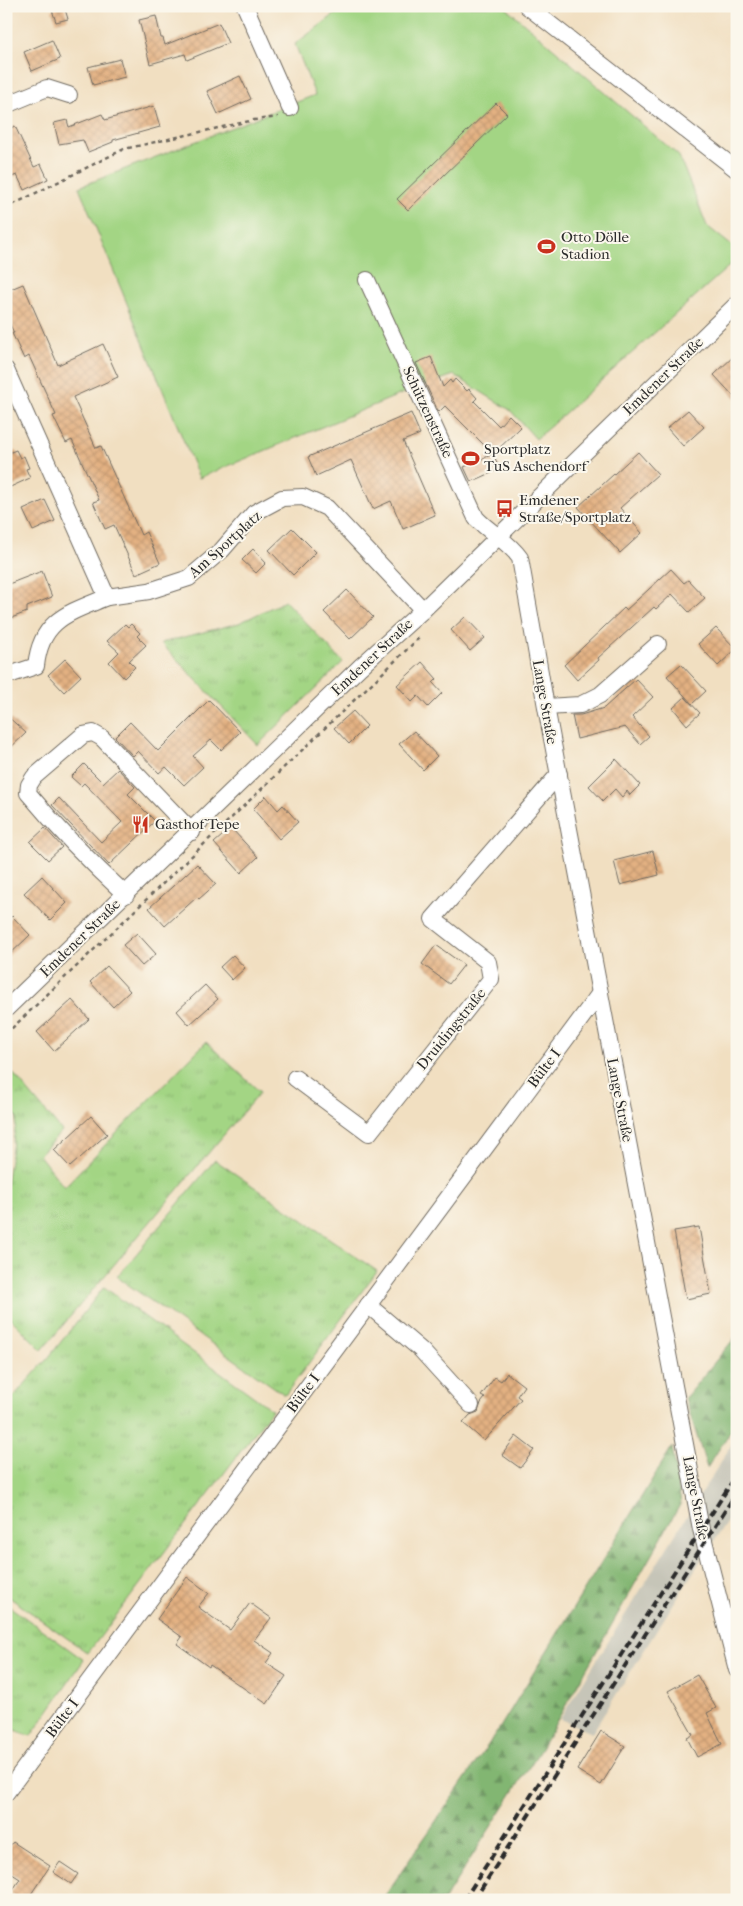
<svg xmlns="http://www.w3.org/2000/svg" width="743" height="1906" font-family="'IM FELL French Canon',serif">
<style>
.industrial{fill:#c6c5b8}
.grass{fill:url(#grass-tufts);stroke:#678058}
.forest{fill:url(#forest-firs);stroke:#56704e}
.pitch{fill:#a3d584;stroke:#678058}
.building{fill:url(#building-cross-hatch)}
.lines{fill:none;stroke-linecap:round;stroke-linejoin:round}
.minor-casing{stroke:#706a60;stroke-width:18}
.path{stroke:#706a60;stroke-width:2.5;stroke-dasharray:4 4;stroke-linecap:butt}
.minor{stroke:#fff;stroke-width:16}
.rail{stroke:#2b2b2b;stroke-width:4;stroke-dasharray:8 4;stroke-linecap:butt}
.labels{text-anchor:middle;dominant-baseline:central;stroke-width:4;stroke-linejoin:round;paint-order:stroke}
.poi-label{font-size:15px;fill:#2b2b2b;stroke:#fbf7ec;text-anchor:start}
.street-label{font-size:15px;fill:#2b2b2b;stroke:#fbf7ec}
</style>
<defs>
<pattern id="grass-tufts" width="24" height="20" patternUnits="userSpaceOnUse" patternTransform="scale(1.25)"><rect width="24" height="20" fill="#a3d584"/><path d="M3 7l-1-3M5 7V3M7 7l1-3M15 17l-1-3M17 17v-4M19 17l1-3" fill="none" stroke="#8cb772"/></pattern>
<pattern id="forest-firs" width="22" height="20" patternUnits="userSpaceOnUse" patternTransform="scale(1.25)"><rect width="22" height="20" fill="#82b672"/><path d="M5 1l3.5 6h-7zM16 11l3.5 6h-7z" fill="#6b945e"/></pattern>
<pattern id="building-cross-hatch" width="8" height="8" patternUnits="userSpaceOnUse" patternTransform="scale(1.25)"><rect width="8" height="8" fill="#e3b182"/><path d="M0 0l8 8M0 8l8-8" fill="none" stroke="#c39870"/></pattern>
</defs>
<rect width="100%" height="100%" fill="#fbf7ec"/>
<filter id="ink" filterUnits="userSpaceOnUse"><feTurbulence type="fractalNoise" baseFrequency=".02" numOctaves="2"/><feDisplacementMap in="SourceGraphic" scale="10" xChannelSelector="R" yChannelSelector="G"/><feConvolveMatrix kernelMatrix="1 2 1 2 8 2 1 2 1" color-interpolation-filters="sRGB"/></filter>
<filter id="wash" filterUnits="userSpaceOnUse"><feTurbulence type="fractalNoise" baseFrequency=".0096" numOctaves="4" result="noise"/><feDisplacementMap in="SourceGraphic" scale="20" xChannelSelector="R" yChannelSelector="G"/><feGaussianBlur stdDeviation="1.12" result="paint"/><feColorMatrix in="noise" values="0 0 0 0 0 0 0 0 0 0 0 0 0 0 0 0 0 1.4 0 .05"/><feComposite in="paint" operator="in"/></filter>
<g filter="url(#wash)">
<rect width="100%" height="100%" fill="#f1dfc1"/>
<path class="industrial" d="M 737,1436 L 737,1507 L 701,1560 L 592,1733 L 560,1719 Z"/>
<g class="grass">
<path d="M 285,601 L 343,662 L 258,745 L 161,643 L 239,623 Z"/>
<path d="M 206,1042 L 260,1092 L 42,1350 L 6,1314 L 6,1185 L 17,1117 L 6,1103 L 6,1065 L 62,1131 L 39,1155 L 64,1187 Z"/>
<path d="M 215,1160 L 377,1271 L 285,1395 L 117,1277 Z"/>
<path d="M 104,1287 L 272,1410 L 88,1653 L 6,1595 L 6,1405 L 49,1357 Z"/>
<path d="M 6,1604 L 84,1660 L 31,1736 L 6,1727 Z"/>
</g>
<g class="forest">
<path d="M 737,1335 L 737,1421 L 707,1468 L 685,1398 Z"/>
<path d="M 672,1447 L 681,1503 L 542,1747 L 444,1900 L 382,1900 L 499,1729 Z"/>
</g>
<path class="pitch" d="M 346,6 L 504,6 L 679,156 L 707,226 L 737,250 L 737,259 L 536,439 L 510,410 L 454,375 L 406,392 L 199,478 L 79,187 L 315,95 L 295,44 Z"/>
<g id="blocks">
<g class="building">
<path d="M 64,6 L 68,19 L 56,22 L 52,10 Z"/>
<path d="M 156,16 L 161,38 L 163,38 L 165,45 L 219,23 L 228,43 L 187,60 L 185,54 L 150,64 L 139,20 Z"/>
<path d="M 52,40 L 60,59 L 32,71 L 24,52 Z"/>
<path d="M 120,59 L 125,77 L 93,85 L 88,67 Z"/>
<path d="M 240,76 L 251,99 L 218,114 L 207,91 Z"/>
<path d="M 496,103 L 507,114 L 408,210 L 397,199 Z"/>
<path d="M 154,106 L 160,127 L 113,140 L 113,142 L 88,152 L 83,140 L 59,144 L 54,123 L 67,120 L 69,127 L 102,114 L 105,120 Z"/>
<path d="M 15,126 L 34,167 L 41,164 L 48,179 L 24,190 L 17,175 L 6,179 L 6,130 Z"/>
<path d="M 23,284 L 58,365 L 103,344 L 118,377 L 73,397 L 96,448 L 101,446 L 141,535 L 146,532 L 160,563 L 136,574 L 114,525 L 105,529 L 93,502 L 99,500 L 72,440 L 66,443 L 53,416 L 56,415 L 29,356 L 24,359 L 12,333 L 14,333 L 6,316 L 6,291 Z"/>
<path d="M 737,353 L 737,400 L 714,375 Z"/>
<path d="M 431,357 L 443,387 L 450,380 L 452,383 L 455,379 L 467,391 L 469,389 L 477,398 L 474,401 L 499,426 L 509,415 L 521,427 L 493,454 L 445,406 L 439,412 L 438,411 L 416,363 Z"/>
<path d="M 688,410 L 704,427 L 683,446 L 667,428 Z"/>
<path d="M 411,413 L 420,434 L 403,441 L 435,515 L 403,529 L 391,501 L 373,509 L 351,460 L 316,476 L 308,457 Z"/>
<path d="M 16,450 L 20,458 L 24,456 L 29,468 L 26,469 L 30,478 L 6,489 L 6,454 Z"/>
<path d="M 638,452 L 658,474 L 620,508 L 642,533 L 620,553 L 578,507 Z"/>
<path d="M 493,454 L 500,469 L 471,482 L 464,467 Z"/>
<path d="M 45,500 L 55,521 L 33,531 L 23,510 Z"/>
<path d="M 292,528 L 316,552 L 293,575 L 269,550 Z"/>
<path d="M 253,549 L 266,563 L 256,573 L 242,560 Z"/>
<path d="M 671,569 L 684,583 L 688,580 L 705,598 L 689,612 L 672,594 L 656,609 L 654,607 L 598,658 L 599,660 L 577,680 L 564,665 L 624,608 L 626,610 Z"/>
<path d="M 42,571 L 52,597 L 27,607 L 27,612 L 6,620 L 6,585 Z"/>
<path d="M 347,590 L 373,617 L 350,639 L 324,612 Z"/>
<path d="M 465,617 L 485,638 L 470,651 L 451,630 Z"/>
<path d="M 125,624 L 128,627 L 131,624 L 140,633 L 137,636 L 146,645 L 129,661 L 135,667 L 124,678 L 109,662 L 119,652 L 107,641 Z"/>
<path d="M 716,628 L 736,649 L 718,666 L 698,644 Z"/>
<path d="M 65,659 L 81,676 L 64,692 L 48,675 Z"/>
<path d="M 422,662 L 437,679 L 433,683 L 442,693 L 428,707 L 418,696 L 412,702 L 397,685 Z"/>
<path d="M 681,664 L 706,691 L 692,704 L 667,676 Z"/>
<path d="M 636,679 L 653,697 L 632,717 L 649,736 L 640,744 L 625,727 L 577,739 L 572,715 L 581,715 L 604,708 Z"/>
<path d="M 685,697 L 700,713 L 687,725 L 673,708 Z"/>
<path d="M 209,700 L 240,732 L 221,750 L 211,740 L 193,756 L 203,767 L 184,785 L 166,767 L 159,773 L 138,751 L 133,756 L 115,737 L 130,722 L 158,751 Z"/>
<path d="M 353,711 L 367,726 L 349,744 L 334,728 Z"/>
<path d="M 6,715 L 26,733 L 6,752 Z"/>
<path d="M 414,731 L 437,756 L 423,770 L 399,744 Z"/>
<path d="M 616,759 L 640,785 L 630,795 L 627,791 L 622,797 L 615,789 L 603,801 L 589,786 Z"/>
<path d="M 84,764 L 103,783 L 118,769 L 135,787 L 128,794 L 155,821 L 109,865 L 52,805 L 59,798 L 101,842 L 122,822 L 84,783 L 81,786 L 71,777 Z"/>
<path d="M 266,796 L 278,810 L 283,805 L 298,822 L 279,839 L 253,809 Z"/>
<path d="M 45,828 L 62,847 L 48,860 L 30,842 Z"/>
<path d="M 231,828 L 258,857 L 241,873 L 214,843 Z"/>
<path d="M 653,851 L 659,875 L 620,885 L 614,861 Z"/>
<path d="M 197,864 L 216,884 L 199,899 L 197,897 L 165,926 L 149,908 Z"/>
<path d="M 42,876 L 67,903 L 50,920 L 24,893 Z"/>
<path d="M 12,916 L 30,935 L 6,958 L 6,922 Z"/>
<path d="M 137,933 L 156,954 L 142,966 L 123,945 Z"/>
<path d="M 436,945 L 464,965 L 449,984 L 422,964 Z"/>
<path d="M 233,955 L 245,968 L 232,980 L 220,967 Z"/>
<path d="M 107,966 L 130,991 L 113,1007 L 90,982 Z"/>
<path d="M 205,985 L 218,999 L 189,1025 L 177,1011 Z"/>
<path d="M 72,1000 L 89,1019 L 54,1051 L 37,1032 Z"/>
<path d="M 91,1116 L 107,1134 L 70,1167 L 54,1150 Z"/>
<path d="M 699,1227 L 711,1294 L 686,1299 L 674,1231 Z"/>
<path d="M 507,1373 L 524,1386 L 517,1396 L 521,1399 L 484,1441 L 463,1423 L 470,1415 L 478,1412 L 481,1403 L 485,1398 L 481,1396 L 495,1377 L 501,1381 Z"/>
<path d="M 516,1436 L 534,1450 L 520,1468 L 502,1455 Z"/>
<path d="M 187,1577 L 209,1593 L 198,1607 L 230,1630 L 250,1603 L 271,1618 L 254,1640 L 273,1653 L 266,1663 L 286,1676 L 267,1704 L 210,1665 L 209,1667 L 177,1644 L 182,1637 L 157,1619 Z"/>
<path d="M 697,1675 L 716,1708 L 707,1713 L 722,1744 L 697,1757 L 687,1738 L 693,1735 L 668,1691 Z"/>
<path d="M 601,1731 L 625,1746 L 601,1785 L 577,1770 Z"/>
<path d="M 13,1842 L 50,1866 L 27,1900 L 21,1900 L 11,1893 L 20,1879 L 6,1870 L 6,1851 Z"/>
<path d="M 60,1862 L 78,1874 L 71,1884 L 53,1872 Z"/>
</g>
</g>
</g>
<g filter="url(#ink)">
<use href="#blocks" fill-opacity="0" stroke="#706a60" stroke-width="1"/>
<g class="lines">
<defs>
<g id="minor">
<path d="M 245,6 L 290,108"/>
<path d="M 527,6 L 737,170"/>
<path d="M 6,105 L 47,88 L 69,95"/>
<path d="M 367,280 L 476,518 C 491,534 506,539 520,558 L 546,707 L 701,1529 L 737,1670"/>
<path d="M 6,370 L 107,597 L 149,591 L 189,578 L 222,550 L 254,513 L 282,498 L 303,497 L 327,508 L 423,610"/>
<path d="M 6,676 L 36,666 C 41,619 69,613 107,597"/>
<path d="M 546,707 L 580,705 L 600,695 L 658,644"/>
<path d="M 126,895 C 91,863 58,829 28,793 L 29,785 L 34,777 L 83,735 L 93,733 L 102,738 L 192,832"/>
<path d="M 6,1009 L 360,667 L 423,610 L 737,304"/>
<path d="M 295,1078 L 369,1133 L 491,979 L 488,962 L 433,919 L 559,774"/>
<path d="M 368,1305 L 421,1350 L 471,1405"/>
<path d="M 6,1793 L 600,993"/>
</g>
</defs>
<use href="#minor" class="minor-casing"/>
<g class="path">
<path d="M 6,208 L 124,149 L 254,120 L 278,117"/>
<path d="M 6,1034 L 420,637"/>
</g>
<use href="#minor" class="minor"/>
<g class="rail">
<path d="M 464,1900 L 737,1474"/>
<path d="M 474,1900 L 737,1492"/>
</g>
</g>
</g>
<defs>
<symbol id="stadium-bare" viewBox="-9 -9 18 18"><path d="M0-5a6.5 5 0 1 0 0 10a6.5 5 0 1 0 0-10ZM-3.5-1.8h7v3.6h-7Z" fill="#c8321e" stroke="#fbf7ec" stroke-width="2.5" paint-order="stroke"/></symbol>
<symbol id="bus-bare" viewBox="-9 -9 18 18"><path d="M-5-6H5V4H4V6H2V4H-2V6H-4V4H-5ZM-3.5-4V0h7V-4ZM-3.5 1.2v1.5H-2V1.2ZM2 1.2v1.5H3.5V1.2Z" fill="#c8321e" stroke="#fbf7ec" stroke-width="2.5" paint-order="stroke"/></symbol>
<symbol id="restaurant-bare" viewBox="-9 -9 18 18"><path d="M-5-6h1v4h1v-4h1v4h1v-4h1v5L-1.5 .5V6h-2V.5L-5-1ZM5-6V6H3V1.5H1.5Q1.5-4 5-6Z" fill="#c8321e" stroke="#fbf7ec" stroke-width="2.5" paint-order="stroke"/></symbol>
</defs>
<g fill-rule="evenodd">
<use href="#stadium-bare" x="534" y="234" width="25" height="25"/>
<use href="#stadium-bare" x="458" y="446" width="25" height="25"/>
<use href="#bus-bare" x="492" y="496" width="25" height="25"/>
<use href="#restaurant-bare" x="128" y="812" width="25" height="25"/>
</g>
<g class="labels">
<g class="poi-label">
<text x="561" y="237">Otto Dölle<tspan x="561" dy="17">Stadion</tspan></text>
<text x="484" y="449">Sportplatz<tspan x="484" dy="17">TuS Aschendorf</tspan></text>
<text x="519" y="500">Emdener<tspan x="519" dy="17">Straße/Sportplatz</tspan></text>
<text x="155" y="824">Gasthof Tepe</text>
</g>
<g class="street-label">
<text transform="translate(663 376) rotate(-44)">Emdener Straße</text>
<text transform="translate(428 412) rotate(65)">Schützenstraße</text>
<text transform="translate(225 544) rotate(-42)">Am Sportplatz</text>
<text transform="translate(372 657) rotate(-43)">Emdener Straße</text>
<text transform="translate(545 702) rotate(80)">Lange Straße</text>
<text transform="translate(80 938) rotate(-44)">Emdener Straße</text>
<text transform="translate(451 1029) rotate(-51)">Druidingstraße</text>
<text transform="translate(544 1068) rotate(-53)">Bülte I</text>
<text transform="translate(620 1100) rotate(79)">Lange Straße</text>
<text transform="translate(303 1393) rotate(-53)">Bülte I</text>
<text transform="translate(696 1498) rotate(79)">Lange Straße</text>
<text transform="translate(62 1718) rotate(-53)">Bülte I</text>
</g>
</g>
<rect width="743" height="1906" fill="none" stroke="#fbf7ec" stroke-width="25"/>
</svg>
